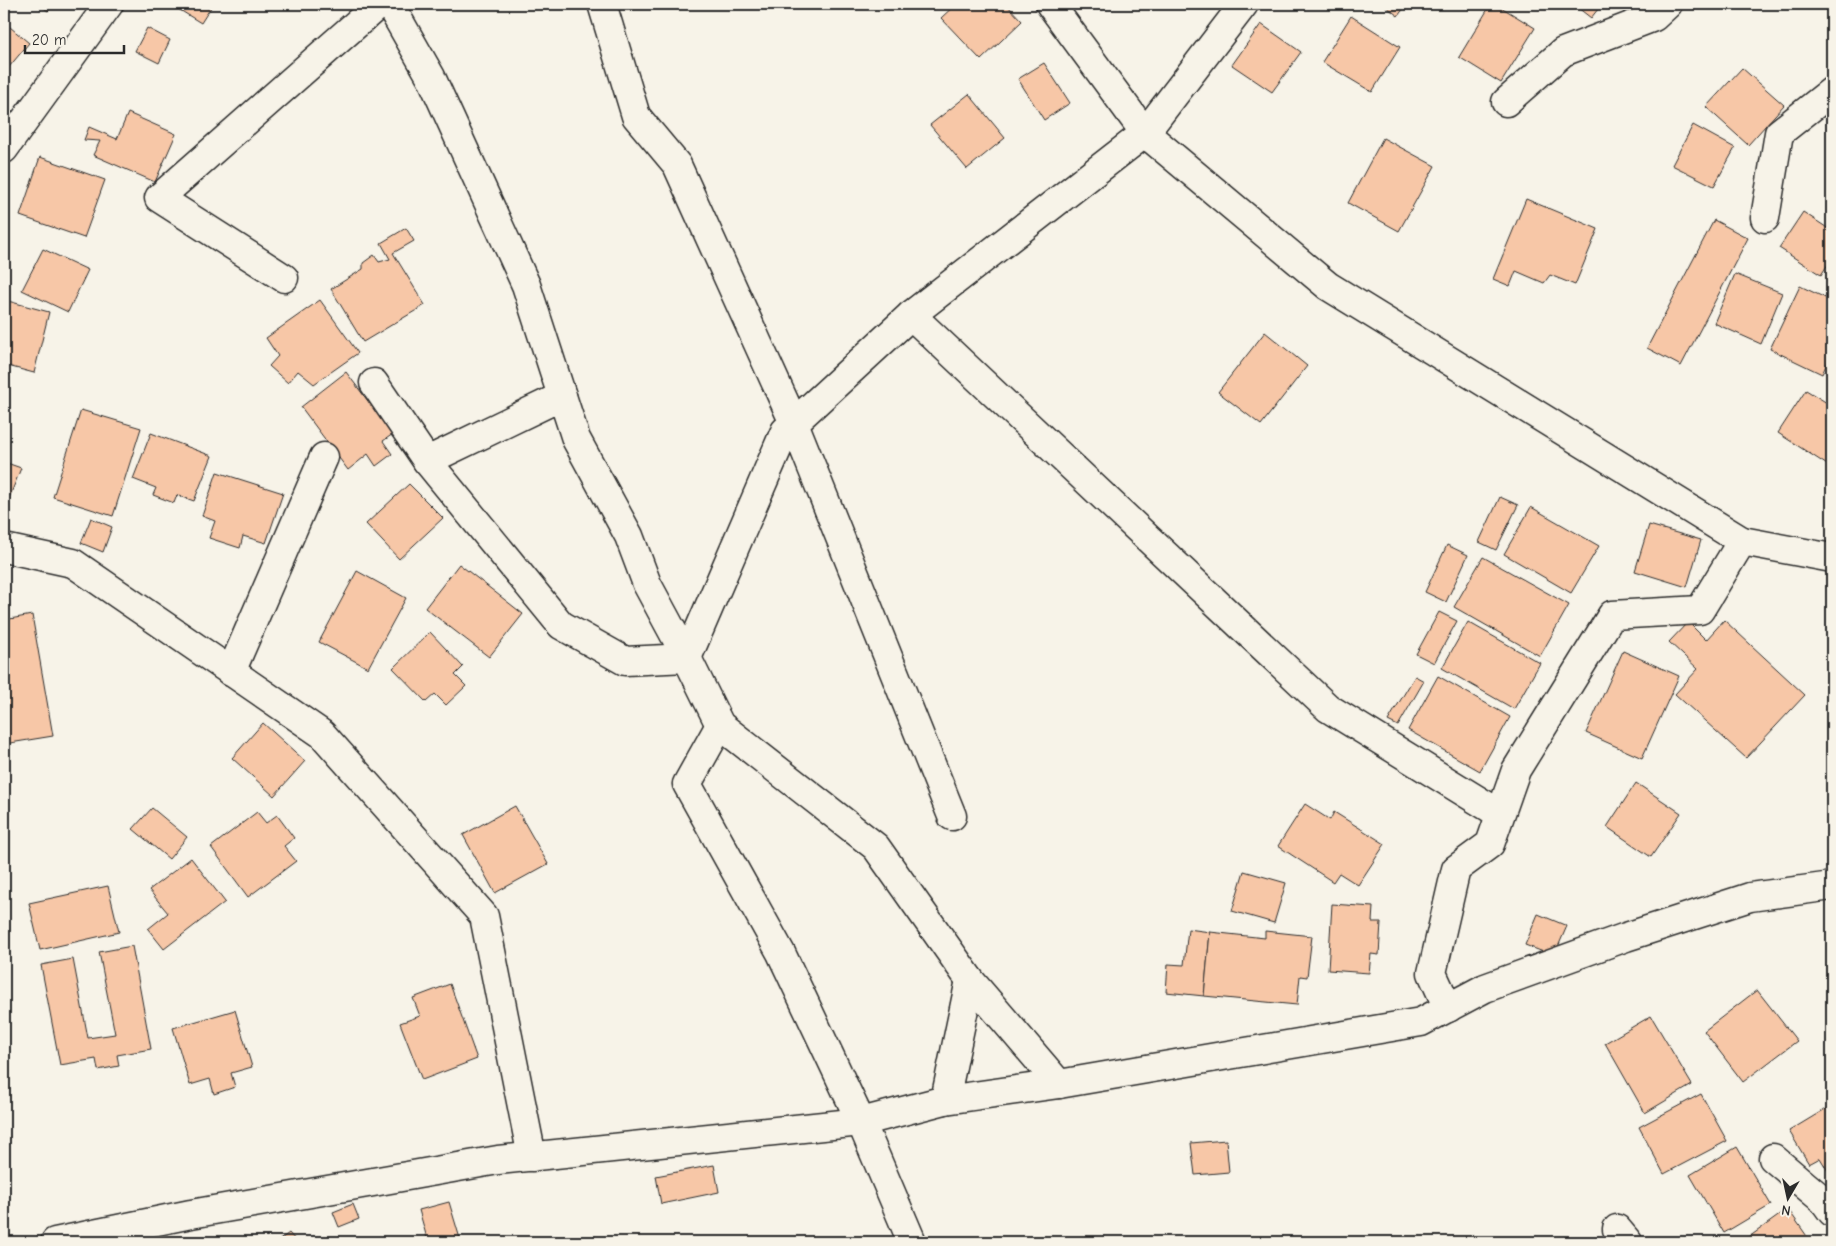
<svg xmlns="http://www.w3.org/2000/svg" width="1836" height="1246" font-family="'Comic Neue',sans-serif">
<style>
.building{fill:#f7c7a7;stroke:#2b2b2b}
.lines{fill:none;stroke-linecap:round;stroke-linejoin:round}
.minor-casing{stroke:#2b2b2b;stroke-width:31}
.minor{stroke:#f7f3e8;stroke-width:28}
</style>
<rect width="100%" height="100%" fill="#f7f3e8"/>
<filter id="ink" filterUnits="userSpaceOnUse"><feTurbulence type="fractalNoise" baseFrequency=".02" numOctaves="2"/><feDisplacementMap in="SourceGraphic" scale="10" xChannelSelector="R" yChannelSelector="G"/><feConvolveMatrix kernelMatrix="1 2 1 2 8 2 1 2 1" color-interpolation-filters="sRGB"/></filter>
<g filter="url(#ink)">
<g class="building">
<path d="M 38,4 L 54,4 L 48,11 Z"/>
<path d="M 170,4 L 213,4 L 201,23 Z"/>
<path d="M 956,4 L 1006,4 L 1022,21 L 981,60 L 941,18 Z"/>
<path d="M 1383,4 L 1407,4 L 1398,16 Z"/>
<path d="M 1491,4 L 1496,4 L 1535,28 L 1501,83 L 1459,57 Z"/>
<path d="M 1573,4 L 1602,4 L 1591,18 Z"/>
<path d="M 1351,16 L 1400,47 L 1372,92 L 1322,62 Z"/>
<path d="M 4,22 L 29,43 L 4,73 Z"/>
<path d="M 1261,24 L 1301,52 L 1272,92 L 1232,65 Z"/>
<path d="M 147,28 L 170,40 L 159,63 L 135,51 Z"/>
<path d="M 1044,63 L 1070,103 L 1044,120 L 1018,79 Z"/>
<path d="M 1742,68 L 1784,105 L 1748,145 L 1706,107 Z"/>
<path d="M 969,94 L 1005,138 L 967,169 L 930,125 Z"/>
<path d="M 128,113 L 176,134 L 155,182 L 93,155 L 100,141 L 84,140 L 89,127 L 117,139 Z"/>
<path d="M 1693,125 L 1735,148 L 1714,186 L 1672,165 Z"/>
<path d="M 1383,138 L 1435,166 L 1399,231 L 1348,203 Z"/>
<path d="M 40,157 L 105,180 L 84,238 L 20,216 Z"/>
<path d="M 1526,199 L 1598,229 L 1575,285 L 1550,275 L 1544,283 L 1516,271 L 1510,286 L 1493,279 Z"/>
<path d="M 1803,212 L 1832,231 L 1832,258 L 1821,275 L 1779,248 Z"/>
<path d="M 1714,220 L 1748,238 L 1681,366 L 1647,348 Z"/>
<path d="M 406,228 L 414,241 L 393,253 L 425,305 L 363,342 L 331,289 L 363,269 L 363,263 L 374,255 L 379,262 L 390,259 L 381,243 Z"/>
<path d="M 43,249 L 88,270 L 68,312 L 22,290 Z"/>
<path d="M 1735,274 L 1782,293 L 1761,344 L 1714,323 Z"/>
<path d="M 1800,286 L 1832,301 L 1832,353 L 1822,374 L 1770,349 Z"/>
<path d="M 4,300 L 49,312 L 34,373 L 4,365 Z"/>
<path d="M 320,300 L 358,353 L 314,384 L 298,371 L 288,383 L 269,366 L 278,356 L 266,338 Z"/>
<path d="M 1265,332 L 1307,366 L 1261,425 L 1218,392 Z"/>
<path d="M 346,372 L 393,434 L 383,441 L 392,454 L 376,466 L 368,454 L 348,470 L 301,407 Z"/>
<path d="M 1806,390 L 1832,406 L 1832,468 L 1778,433 Z"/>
<path d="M 81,410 L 141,428 L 113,516 L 53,497 Z"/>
<path d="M 151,433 L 212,456 L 194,501 L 177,495 L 174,503 L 153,495 L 156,488 L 133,479 Z"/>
<path d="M 4,462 L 21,468 L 4,511 Z"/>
<path d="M 217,472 L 283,493 L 266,543 L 243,536 L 240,548 L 209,538 L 215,521 L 202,516 Z"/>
<path d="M 409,484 L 443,518 L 399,559 L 366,524 Z"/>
<path d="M 1500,497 L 1518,505 L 1496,550 L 1479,542 Z"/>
<path d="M 1531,507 L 1599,546 L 1571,593 L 1504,554 Z"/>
<path d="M 91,518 L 112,527 L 103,552 L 81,543 Z"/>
<path d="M 1649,525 L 1701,540 L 1687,587 L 1635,571 Z"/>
<path d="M 1447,545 L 1468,555 L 1446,602 L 1425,592 Z"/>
<path d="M 1483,557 L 1569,605 L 1540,656 L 1454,607 Z"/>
<path d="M 459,564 L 523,614 L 489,657 L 425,608 Z"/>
<path d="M 357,571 L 406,598 L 368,668 L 319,642 Z"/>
<path d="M 1439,612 L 1457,621 L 1434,663 L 1416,654 Z"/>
<path d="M 32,615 L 53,736 L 4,744 L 4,620 Z"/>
<path d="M 1724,620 L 1805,695 L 1746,758 L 1675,694 L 1698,669 L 1669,642 L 1688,622 L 1706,640 Z"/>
<path d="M 1468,622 L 1540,663 L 1514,709 L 1442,668 Z"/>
<path d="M 430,632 L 463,667 L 455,675 L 466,686 L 446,705 L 435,694 L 426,702 L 393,668 Z"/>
<path d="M 1623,651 L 1679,676 L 1642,758 L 1586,733 Z"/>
<path d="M 1415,676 L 1424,681 L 1398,726 L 1388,721 Z"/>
<path d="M 1438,676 L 1510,717 L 1480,771 L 1408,730 Z"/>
<path d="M 263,723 L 305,761 L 274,796 L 232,758 Z"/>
<path d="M 1636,783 L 1681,813 L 1651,857 L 1607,827 Z"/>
<path d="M 1305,804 L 1330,820 L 1334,812 L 1385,844 L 1358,885 L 1339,873 L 1333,882 L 1278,846 Z"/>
<path d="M 515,806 L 548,864 L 495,893 L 463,835 Z"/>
<path d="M 152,808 L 187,837 L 169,859 L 133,829 Z"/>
<path d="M 257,812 L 266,823 L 277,815 L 294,838 L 284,846 L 296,861 L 248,897 L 211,847 Z"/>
<path d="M 191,858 L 225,902 L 164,949 L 148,929 L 168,913 L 149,890 Z"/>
<path d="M 1244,871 L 1286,883 L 1274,923 L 1232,911 Z"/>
<path d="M 108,886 L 119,932 L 40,950 L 29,903 Z"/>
<path d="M 1332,904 L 1373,907 L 1372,922 L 1381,922 L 1379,955 L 1371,954 L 1369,973 L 1328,970 Z"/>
<path d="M 1538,914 L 1567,926 L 1554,956 L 1525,945 Z"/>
<path d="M 1188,929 L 1210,932 L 1204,996 L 1166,992 L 1168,964 L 1184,965 Z"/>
<path d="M 1265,931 L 1312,936 L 1307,977 L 1300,976 L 1297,1005 L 1204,996 L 1210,932 L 1265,938 Z"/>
<path d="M 132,946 L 151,1049 L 117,1055 L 119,1066 L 98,1070 L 96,1059 L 60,1065 L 41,965 L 73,959 L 88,1038 L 115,1034 L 99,952 Z"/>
<path d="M 450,984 L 477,1059 L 422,1080 L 400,1023 L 420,1016 L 413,998 Z"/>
<path d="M 1757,990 L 1797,1041 L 1743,1082 L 1704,1031 Z"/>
<path d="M 235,1010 L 252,1067 L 231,1073 L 235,1087 L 214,1094 L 210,1079 L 190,1085 L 173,1028 Z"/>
<path d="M 1651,1016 L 1692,1085 L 1645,1113 L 1605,1043 Z"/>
<path d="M 1701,1094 L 1727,1141 L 1664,1174 L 1639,1127 Z"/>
<path d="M 1832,1105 L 1832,1169 L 1828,1171 L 1820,1158 L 1809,1164 L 1789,1131 Z"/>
<path d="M 1226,1140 L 1229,1172 L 1195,1175 L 1191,1143 Z"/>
<path d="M 1737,1147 L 1771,1205 L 1724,1233 L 1690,1175 Z"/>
<path d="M 714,1165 L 719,1192 L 661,1204 L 656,1176 Z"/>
<path d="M 449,1202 L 461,1242 L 428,1242 L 419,1210 Z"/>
<path d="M 353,1204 L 359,1219 L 339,1227 L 333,1212 Z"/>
<path d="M 1788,1209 L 1811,1242 L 1742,1242 Z"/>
<path d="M 289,1233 L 297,1242 L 277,1242 Z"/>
</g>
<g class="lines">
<defs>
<g id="minor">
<path d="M 387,4 L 394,12 L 431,77 L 526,285 L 576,439 L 629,536 L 647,584 L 687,658 L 720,725 L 876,847 L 970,980 L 1059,1084"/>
<path d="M 602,4 L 636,116 L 677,165 L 794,423 L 952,816"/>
<path d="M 1050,4 L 1145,133 L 1328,286 L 1742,541"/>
<path d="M 1506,102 L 1563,52 L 1654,17 L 1668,4"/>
<path d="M 4,149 L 109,4"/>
<path d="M 1765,218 L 1779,133 L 1832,91"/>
<path d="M 284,278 L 159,198 L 379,4"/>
<path d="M 911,315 L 1328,708 L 1500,814"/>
<path d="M 374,383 L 427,461 L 561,625 L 625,661 L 687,658 L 785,431 L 911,315 L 1145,133 L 1244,4"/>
<path d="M 427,461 L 562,396"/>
<path d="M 4,548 L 73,563 L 322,734 L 484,916 L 532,1157"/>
<path d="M 231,672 L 324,457"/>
<path d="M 720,725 L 687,784 L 781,953 L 861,1122 L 912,1242"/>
<path d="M 1448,1008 L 1432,973 L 1456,869 L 1490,844 L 1516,770 L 1612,615 L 1700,610 L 1742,541 L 1832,558"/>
<path d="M 945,1100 L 970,980"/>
<path d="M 1773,1158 L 1824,1201 L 1832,1212"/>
<path d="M 1617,1229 L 1628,1242"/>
<path d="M 55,1242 L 191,1214 L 498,1160 L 861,1122 L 945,1100 L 1059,1084 L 1421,1022 L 1485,988 L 1626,937 L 1750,897 L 1832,886"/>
</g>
</defs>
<use href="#minor" class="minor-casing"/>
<use href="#minor" class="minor"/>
</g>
</g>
<rect width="1836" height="1246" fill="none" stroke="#f7f3e8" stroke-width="20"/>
<rect x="10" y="10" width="1816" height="1226" fill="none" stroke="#2b2b2b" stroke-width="2" filter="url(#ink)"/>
<g transform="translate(1788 1198) rotate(189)" stroke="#f7f3e8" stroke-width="4" paint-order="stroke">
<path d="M0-4L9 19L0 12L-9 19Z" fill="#2b2b2b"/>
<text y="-8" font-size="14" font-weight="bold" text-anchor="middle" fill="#2b2b2b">N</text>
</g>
<path d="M25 45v8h99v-8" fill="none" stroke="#2b2b2b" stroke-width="2.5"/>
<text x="32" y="45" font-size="15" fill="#2b2b2b" stroke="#f7f3e8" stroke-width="4" paint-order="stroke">20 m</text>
</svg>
